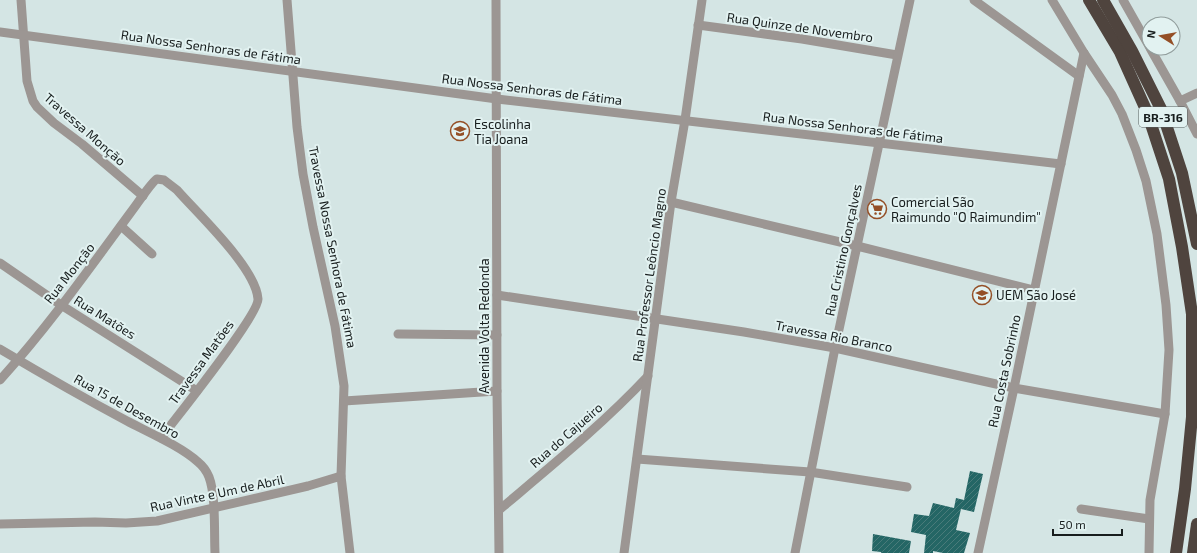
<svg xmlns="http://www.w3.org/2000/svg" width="1197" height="553" font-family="'Exo 2',sans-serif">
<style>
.building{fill:url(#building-hatch)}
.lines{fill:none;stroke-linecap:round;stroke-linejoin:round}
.minor{stroke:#9c9693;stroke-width:9}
.highway{stroke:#4f443e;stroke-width:12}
.labels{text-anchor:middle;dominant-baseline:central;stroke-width:4;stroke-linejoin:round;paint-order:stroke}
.shield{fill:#e2f2f1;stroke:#545d5d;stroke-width:1}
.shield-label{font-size:12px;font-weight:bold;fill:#171d1d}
.street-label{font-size:13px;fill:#171d1d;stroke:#e2f2f1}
.poi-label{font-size:13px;fill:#171d1d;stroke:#e2f2f1;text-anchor:start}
</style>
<defs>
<pattern id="building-hatch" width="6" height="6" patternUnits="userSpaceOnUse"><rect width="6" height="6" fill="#246665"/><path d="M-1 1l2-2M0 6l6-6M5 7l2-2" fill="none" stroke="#497b7a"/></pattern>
</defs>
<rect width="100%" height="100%" fill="#d4e5e4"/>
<g class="building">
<path d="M 970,471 L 983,474 L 974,512 L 961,509 L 956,530 L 970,533 L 964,553 L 943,553 L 933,551 L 933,553 L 924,553 L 926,535 L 911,532 L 914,514 L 929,516 L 933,503 L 954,508 L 956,498 L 964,500 Z"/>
<path d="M 873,534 L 911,541 L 909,553 L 881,553 L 881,552 L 872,551 Z"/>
</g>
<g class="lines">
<g class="minor">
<path d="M 21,0 L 27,81 L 33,101 L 37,107 L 54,123 L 82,144 L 143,196"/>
<path d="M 287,0 L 297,127 L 303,174 L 313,227 L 335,326 L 344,386 L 341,476 L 350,553"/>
<path d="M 496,0 L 497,391 L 499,553"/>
<path d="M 974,0 L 1079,76"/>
<path d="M 1052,0 L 1084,53 L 1112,95 L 1122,114 L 1136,150 L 1146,181 L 1157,234 L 1166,305 L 1169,350 L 1165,414 L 1150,500 L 1149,553"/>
<path d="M 1123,0 L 1149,46"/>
<path d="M 698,25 L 802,39 L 897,55"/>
<path d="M 0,32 L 497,99 L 1061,164"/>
<path d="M 1150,48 L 1180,101 L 1197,134"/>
<path d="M 1180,101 L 1197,93"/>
<path d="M 671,202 L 857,246 L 1034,290"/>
<path d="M 121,226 L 152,254"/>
<path d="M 0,263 L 61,305 L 197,391"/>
<path d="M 497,295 L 744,332 L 835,348 L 1014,388 L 1165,414"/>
<path d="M 398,334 L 497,335"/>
<path d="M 0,349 C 42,374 84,398 127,421 C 148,432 182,447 198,462 C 203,466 207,472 209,477 C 216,495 214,533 215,553"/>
<path d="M 0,380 C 48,327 89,269 131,212 C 136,206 152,181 157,179 L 164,180 L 177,190 C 198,214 256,268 258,299 C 259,315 175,419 161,438"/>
<path d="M 344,401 L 497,391"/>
<path d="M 637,459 L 810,472 L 907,487"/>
<path d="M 1081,509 L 1149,519"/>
<path d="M 499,510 C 550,467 602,425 648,376"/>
<path d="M 0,524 L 95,522 L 126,523 L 157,521 L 308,486 L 341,476"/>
<path d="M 624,553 L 671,202 L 685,120 L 702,0"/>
<path d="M 795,553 L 835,348 L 910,0"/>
<path d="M 978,553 L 1014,388 L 1084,53"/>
</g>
<g class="highway">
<path d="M 1089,0 L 1120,52 L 1147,112 L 1169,179 L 1182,247 L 1192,314 L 1192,417 L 1185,489 L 1176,553"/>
<path d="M 1103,0 L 1132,51 L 1161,109 L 1182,173 L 1197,244"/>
<path d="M 1193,553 L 1197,524"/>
</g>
</g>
<defs>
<symbol id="school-ring" viewBox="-11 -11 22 22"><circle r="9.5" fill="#e2f2f1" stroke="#944f26" stroke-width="1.5"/><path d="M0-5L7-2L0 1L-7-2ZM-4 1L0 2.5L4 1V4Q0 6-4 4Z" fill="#944f26"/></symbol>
<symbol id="supermarket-ring" viewBox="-11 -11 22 22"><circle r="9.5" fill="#e2f2f1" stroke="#944f26" stroke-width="1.5"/><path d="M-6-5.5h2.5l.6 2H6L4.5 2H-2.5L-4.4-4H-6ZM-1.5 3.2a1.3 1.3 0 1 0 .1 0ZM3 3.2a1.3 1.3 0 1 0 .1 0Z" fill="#944f26"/></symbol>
</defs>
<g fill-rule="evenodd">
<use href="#school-ring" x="449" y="120" width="22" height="22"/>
<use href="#supermarket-ring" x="866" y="198" width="22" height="22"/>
<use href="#school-ring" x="971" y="284" width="22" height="22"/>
</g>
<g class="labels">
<rect class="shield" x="1139" y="107" width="48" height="20" rx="3"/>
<g class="shield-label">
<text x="1163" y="117">BR-316</text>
</g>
<g class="street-label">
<text transform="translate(800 27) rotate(8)">Rua Quinze de Novembro</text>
<text transform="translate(211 47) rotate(8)">Rua Nossa Senhoras de Fátima</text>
<text transform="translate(532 89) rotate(7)">Rua Nossa Senhoras de Fátima</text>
<text transform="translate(853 127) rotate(7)">Rua Nossa Senhoras de Fátima</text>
<text transform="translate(85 129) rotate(41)">Travessa Monção</text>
<text transform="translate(333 247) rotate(79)">Travessa Nossa Senhora de Fátima</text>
<text transform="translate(843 250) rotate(-78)">Rua Cristino Gonçalves</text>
<text transform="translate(69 273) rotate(-52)">Rua Monção</text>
<text transform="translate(649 275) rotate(-82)">Rua Professor Leôncio Magno</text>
<text transform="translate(105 317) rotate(32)">Rua Matões</text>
<text transform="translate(484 326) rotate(-90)">Avenida Volta Redonda</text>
<text transform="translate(834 336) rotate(11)">Travessa Rio Branco</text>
<text transform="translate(201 362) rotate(-54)">Travessa Matões</text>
<text transform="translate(1004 371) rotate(-78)">Rua Costa Sobrinho</text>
<text transform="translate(127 406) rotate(29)">Rua 15 de Desembro</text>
<text transform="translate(566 435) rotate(-41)">Rua do Cajueiro</text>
<text transform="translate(217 493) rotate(-12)">Rua Vinte e Um de Abril</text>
</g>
<g class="poi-label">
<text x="474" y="124">Escolinha<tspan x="474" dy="15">Tia Joana</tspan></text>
<text x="891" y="202">Comercial São<tspan x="891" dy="15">Raimundo "O Raimundim"</tspan></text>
<text x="996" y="295">UEM São José</text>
</g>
</g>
<g transform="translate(1161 36) rotate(281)"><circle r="19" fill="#e2f2f1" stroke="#919d9c"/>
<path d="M0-3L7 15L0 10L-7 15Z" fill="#944f26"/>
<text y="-6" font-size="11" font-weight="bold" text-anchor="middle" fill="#171d1d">N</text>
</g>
<path d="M1053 529v6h69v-6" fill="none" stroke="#171d1d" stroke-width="2"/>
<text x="1059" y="529" font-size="12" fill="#171d1d" stroke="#e2f2f1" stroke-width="3" paint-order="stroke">50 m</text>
</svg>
